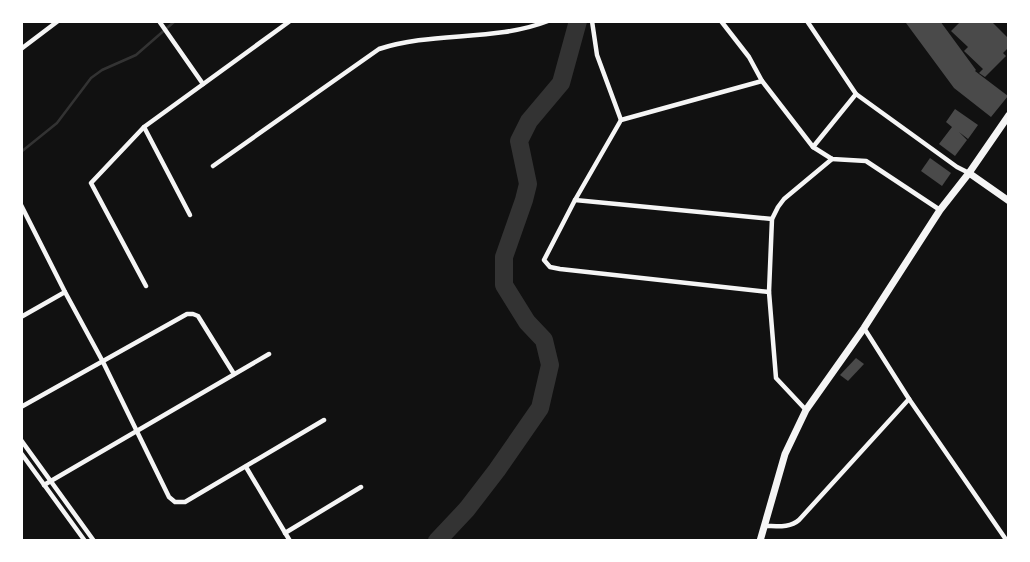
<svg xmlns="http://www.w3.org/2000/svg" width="1030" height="562" font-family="'PT Sans Narrow',sans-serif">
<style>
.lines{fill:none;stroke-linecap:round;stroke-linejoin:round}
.stream{stroke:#333;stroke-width:2.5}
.river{stroke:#333;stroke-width:18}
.building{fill:#4a4a4a}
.minor{stroke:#f5f5f5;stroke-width:4.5}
.secondary{stroke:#f5f5f5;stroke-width:7}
</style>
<rect width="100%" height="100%" fill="#111"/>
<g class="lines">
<path class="stream" d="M 21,152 L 57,123 L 91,78 L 102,70 L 136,55 L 175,21"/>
<path class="river" d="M 437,541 L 467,509 L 497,470 L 540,408 L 550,365 L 544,340 L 527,322 L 504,285 L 504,257 L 524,200 L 528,184 L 519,141 L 529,121 L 561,83 L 578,21"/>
</g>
<g class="building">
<path d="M 909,21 L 940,21 L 976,70 L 975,71 L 1008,96 L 991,117 L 954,88 L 906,23 Z"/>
<path d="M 961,21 L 991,21 L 1009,39 L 1009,47 L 1003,53 L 1006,56 L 985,77 L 979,73 L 983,69 L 964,51 L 968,47 L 951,31 Z"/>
<path d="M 955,109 L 978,125 L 968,139 L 959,132 L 967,140 L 955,156 L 939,144 L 952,127 L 946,122 Z"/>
<path d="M 930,158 L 951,173 L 942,186 L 921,171 Z"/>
<path d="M 856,358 L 864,364 L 848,381 L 840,375 Z"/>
</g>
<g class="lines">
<g class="minor">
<path d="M 159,21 L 203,84"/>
<path d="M 592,21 L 597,55 L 621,120"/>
<path d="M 721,21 L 749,57 L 762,81 L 813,147 L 832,159 L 866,161 L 940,210"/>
<path d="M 807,21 L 856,94 L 957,167 L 969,173"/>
<path d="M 21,49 L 58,21"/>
<path d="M 762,81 L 621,120 L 575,200 L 544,260 L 550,267 L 560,269 L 769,292"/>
<path d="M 144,127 L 190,215"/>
<path d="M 813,147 L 856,94"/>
<path d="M 213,166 L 379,49 C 433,31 494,42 548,21"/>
<path d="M 575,200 L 772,219"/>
<path d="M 21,205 L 65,292 L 103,362 L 169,497 L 175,502 L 185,502 L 324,420"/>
<path d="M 146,286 L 91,183 L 144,127 L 290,21"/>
<path d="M 21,317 L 65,292"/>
<path d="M 864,328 L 909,399 L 1007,541"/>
<path d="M 21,407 L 187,314 L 193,314 L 198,316 L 234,374"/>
<path d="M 806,410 L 776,378 L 769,292 L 772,219 L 778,207 L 784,199 L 832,159"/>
<path d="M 21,440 L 94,541"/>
<path d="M 21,453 L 85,541"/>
<path d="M 246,467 L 290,541"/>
<path d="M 44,485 L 269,354"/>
<path d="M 765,526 C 777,526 790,528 799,520 L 909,399"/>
<path d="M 285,533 L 361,487"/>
</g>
<g class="secondary">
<path d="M 969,173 L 1009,201"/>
<path d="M 760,541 L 785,454 L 806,410 L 864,328 L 940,210 L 969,173 L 1009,115"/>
</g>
</g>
<rect width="1030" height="562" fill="none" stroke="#ffffff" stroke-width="46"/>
</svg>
